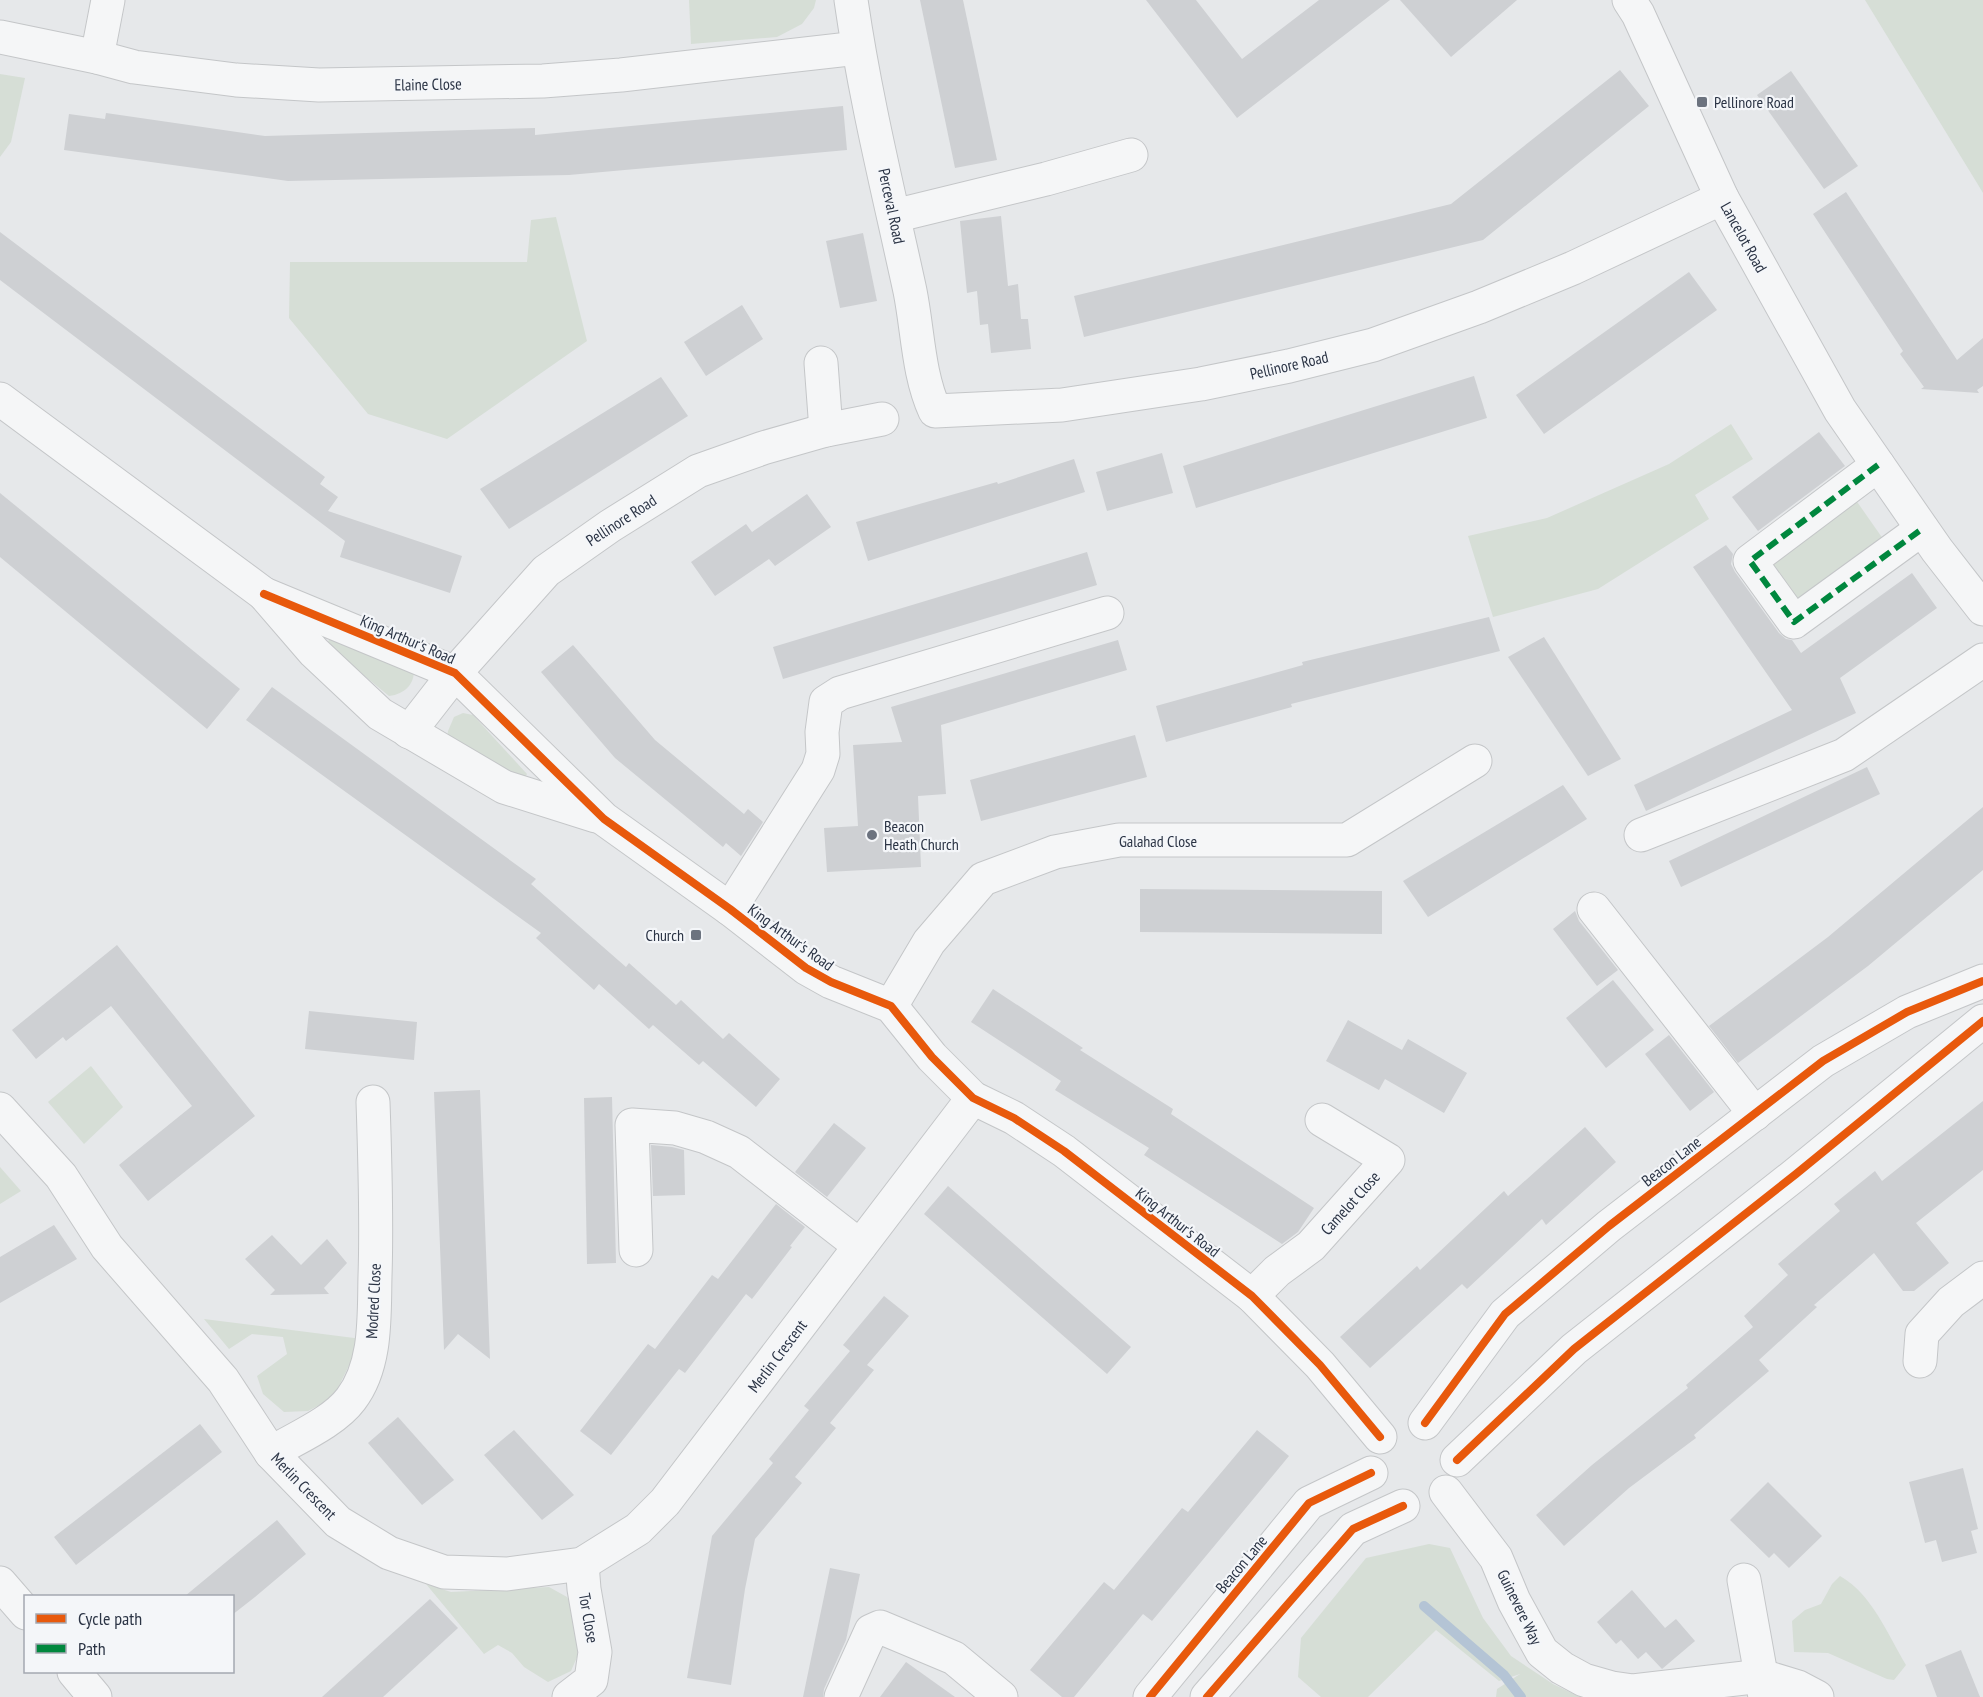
<svg xmlns="http://www.w3.org/2000/svg" width="1983" height="1697" font-family="'PT Sans Narrow',sans-serif">
<style>
.green{fill:#d6ded6}
.lines{fill:none;stroke-linecap:round;stroke-linejoin:round}
.stream{stroke:#b4c4d5;stroke-width:10}
.building{fill:#ced0d3}
.minor-casing{stroke:#c4c6c8;stroke-width:35}
.minor{stroke:#f5f6f7;stroke-width:33}
.quiet{stroke:#00873e;stroke-width:6;stroke-dasharray:12 6;stroke-linecap:butt}
.cycleway-casing{stroke:#f4f6f9;stroke-width:11}
.cycleway{stroke:#e8590c;stroke-width:8}
.poi-dot{fill:#6c737f;stroke:#f4f6f9;stroke-width:2}
.labels{text-anchor:middle;dominant-baseline:central;stroke-width:4.5;stroke-linejoin:round;paint-order:stroke}
.street-label{font-size:16px;fill:#2b3445;stroke:#f4f6f9}
.poi-label{font-size:16px;fill:#2b3445;stroke:#f4f6f9;text-anchor:start}
</style>
<rect width="100%" height="100%" fill="#e6e8ea"/>
<g class="green">
<path d="M 689,0 L 816,0 L 814,8 L 802,24 L 777,37 L 691,44 Z"/>
<path d="M 1865,0 L 1983,0 L 1983,193 L 1977,183 Z"/>
<path d="M 0,74 L 25,78 L 11,142 L 0,157 Z"/>
<path d="M 556,217 L 587,341 L 447,439 L 368,414 L 289,318 L 290,262 L 527,262 L 531,220 Z"/>
<path d="M 1731,424 L 1753,459 L 1695,495 L 1709,519 L 1598,589 L 1493,617 L 1468,536 L 1547,518 L 1669,464 Z"/>
<path d="M 1853,496 L 1888,546 L 1794,613 L 1758,562 Z"/>
<path d="M 331,637 L 414,668 C 415,684 405,694 389,696 L 344,659 L 327,643 Z"/>
<path d="M 463,713 L 473,715 L 527,774 L 524,780 L 447,739 L 448,731 L 454,717 Z"/>
<path d="M 91,1066 L 123,1107 L 84,1144 L 48,1102 Z"/>
<path d="M 0,1167 L 21,1191 L 0,1204 Z"/>
<path d="M 204,1319 L 362,1339 L 333,1398 L 308,1411 L 284,1412 L 263,1394 L 257,1376 L 287,1354 L 283,1337 L 252,1334 L 229,1349 Z"/>
<path d="M 1429,1544 L 1450,1548 L 1483,1618 L 1511,1656 L 1553,1684 L 1580,1697 L 1496,1697 L 1497,1689 L 1520,1674 L 1499,1681 L 1436,1630 L 1368,1697 L 1321,1697 L 1298,1677 L 1301,1638 L 1366,1558 Z"/>
<path d="M 1840,1576 C 1872,1594 1888,1635 1906,1665 L 1894,1680 L 1887,1679 L 1828,1653 L 1794,1652 L 1792,1621 L 1805,1610 L 1821,1604 L 1832,1584 Z"/>
<path d="M 426,1584 L 451,1592 L 549,1587 L 567,1597 L 576,1614 L 581,1648 L 571,1671 L 548,1682 L 524,1667 L 512,1653 L 498,1645 L 484,1654 Z"/>
</g>
<g class="lines">
<path class="stream" d="M 1424,1606 L 1504,1675 L 1521,1697"/>
</g>
<g class="building">
<path d="M 920,0 L 963,0 L 997,160 L 955,168 Z"/>
<path d="M 1146,0 L 1196,0 L 1242,59 L 1319,0 L 1390,0 L 1237,118 Z"/>
<path d="M 1400,0 L 1517,0 L 1451,57 Z"/>
<path d="M 1620,70 L 1649,106 L 1483,240 L 1084,337 L 1074,296 L 1451,204 Z"/>
<path d="M 1791,71 L 1858,166 L 1824,189 L 1757,95 Z"/>
<path d="M 843,106 L 847,150 L 569,175 L 288,181 L 64,150 L 69,114 L 105,119 L 106,113 L 265,136 L 535,128 L 535,135 Z"/>
<path d="M 1846,192 L 1957,360 L 1983,338 L 1983,386 L 1977,390 L 1979,393 L 1921,389 L 1924,387 L 1900,354 L 1903,351 L 1813,214 Z"/>
<path d="M 1001,216 L 1008,286 L 1018,284 L 1021,319 L 1028,319 L 1031,349 L 991,353 L 988,324 L 980,325 L 977,291 L 967,293 L 960,221 Z"/>
<path d="M 0,232 L 325,477 L 320,484 L 338,497 L 328,511 L 462,556 L 450,593 L 340,557 L 345,541 L 0,280 Z"/>
<path d="M 863,233 L 877,301 L 840,308 L 826,241 Z"/>
<path d="M 1689,272 L 1717,310 L 1544,434 L 1516,395 Z"/>
<path d="M 742,305 L 763,339 L 706,376 L 684,342 Z"/>
<path d="M 1474,376 L 1487,418 L 1196,508 L 1183,466 Z"/>
<path d="M 661,377 L 688,416 L 509,529 L 480,489 Z"/>
<path d="M 1819,432 L 1845,466 L 1758,531 L 1732,497 Z"/>
<path d="M 1162,453 L 1173,493 L 1107,511 L 1096,472 Z"/>
<path d="M 1074,459 L 1085,492 L 868,561 L 856,522 L 997,482 L 998,484 Z"/>
<path d="M 0,493 L 240,689 L 207,729 L 0,557 Z"/>
<path d="M 807,494 L 831,527 L 775,566 L 769,559 L 715,596 L 691,562 L 746,524 L 752,532 Z"/>
<path d="M 1726,545 L 1733,554 L 1731,564 L 1735,572 L 1779,633 L 1786,639 L 1792,640 L 1801,653 L 1912,573 L 1937,608 L 1840,678 L 1856,713 L 1646,811 L 1634,785 L 1792,710 L 1693,567 Z"/>
<path d="M 1087,552 L 1097,585 L 783,679 L 773,647 Z"/>
<path d="M 1489,617 L 1500,651 L 1291,704 L 1292,707 L 1166,742 L 1156,706 L 1303,665 L 1302,662 Z"/>
<path d="M 1544,637 L 1621,759 L 1588,776 L 1508,657 Z"/>
<path d="M 1118,640 L 1127,670 L 941,725 L 946,794 L 918,796 L 921,867 L 827,872 L 824,828 L 858,826 L 853,745 L 902,742 L 891,707 Z"/>
<path d="M 573,645 L 655,740 L 744,814 L 748,809 L 763,822 L 741,856 L 726,843 L 723,847 L 615,758 L 541,672 Z"/>
<path d="M 272,687 L 536,879 L 531,884 L 626,967 L 629,963 L 676,1005 L 681,1000 L 723,1039 L 729,1033 L 780,1079 L 756,1107 L 703,1061 L 699,1065 L 653,1025 L 649,1029 L 599,984 L 594,990 L 536,938 L 541,933 L 246,720 Z"/>
<path d="M 1135,735 L 1147,777 L 981,821 L 970,780 Z"/>
<path d="M 1867,767 L 1880,794 L 1681,887 L 1669,861 Z"/>
<path d="M 1563,785 L 1587,819 L 1428,917 L 1403,881 Z"/>
<path d="M 1983,807 L 1983,870 L 1868,966 L 1738,1063 L 1709,1026 L 1828,937 Z"/>
<path d="M 1140,889 L 1382,891 L 1382,934 L 1140,932 Z"/>
<path d="M 1575,911 L 1579,921 L 1618,970 L 1597,986 L 1553,929 Z"/>
<path d="M 117,945 L 255,1116 L 148,1201 L 119,1165 L 192,1106 L 111,1006 L 66,1041 L 63,1037 L 36,1059 L 12,1030 Z"/>
<path d="M 1613,980 L 1654,1030 L 1606,1068 L 1566,1018 Z"/>
<path d="M 993,989 L 1083,1048 L 1080,1050 L 1173,1109 L 1171,1114 L 1314,1208 L 1298,1232 L 1282,1244 L 1144,1155 L 1149,1148 L 1055,1090 L 1061,1081 L 971,1022 Z"/>
<path d="M 309,1011 L 417,1022 L 414,1060 L 305,1049 Z"/>
<path d="M 1348,1020 L 1402,1050 L 1408,1039 L 1467,1073 L 1444,1113 L 1385,1079 L 1379,1090 L 1326,1061 Z"/>
<path d="M 1669,1035 L 1714,1092 L 1690,1111 L 1645,1054 Z"/>
<path d="M 480,1090 L 490,1359 L 458,1334 L 444,1350 L 434,1092 Z"/>
<path d="M 612,1097 L 616,1263 L 587,1264 L 584,1098 Z"/>
<path d="M 1983,1101 L 1983,1170 L 1916,1223 L 1949,1263 L 1914,1291 L 1903,1291 L 1874,1253 L 1814,1305 L 1817,1307 L 1759,1360 L 1769,1371 L 1694,1435 L 1696,1438 L 1629,1488 L 1564,1546 L 1536,1515 L 1592,1465 L 1688,1388 L 1686,1385 L 1753,1327 L 1744,1316 L 1788,1275 L 1778,1264 L 1840,1211 L 1834,1204 L 1875,1171 L 1882,1181 Z"/>
<path d="M 834,1123 L 866,1148 L 827,1197 L 795,1172 Z"/>
<path d="M 1585,1127 L 1616,1162 L 1546,1225 L 1542,1219 L 1467,1289 L 1462,1284 L 1370,1368 L 1340,1337 L 1417,1266 L 1420,1270 L 1504,1191 L 1508,1196 Z"/>
<path d="M 651,1145 L 672,1147 L 684,1150 L 685,1195 L 653,1196 Z"/>
<path d="M 948,1186 L 1131,1347 L 1107,1374 L 924,1214 Z"/>
<path d="M 776,1204 L 805,1227 L 790,1246 L 792,1247 L 752,1299 L 746,1294 L 685,1373 L 679,1369 L 611,1455 L 580,1431 L 648,1344 L 655,1349 L 712,1275 L 718,1279 Z"/>
<path d="M 54,1225 L 77,1259 L 0,1303 L 0,1257 Z"/>
<path d="M 272,1235 L 301,1265 L 327,1239 L 347,1263 L 324,1288 L 329,1294 L 270,1295 L 275,1290 L 245,1259 Z"/>
<path d="M 884,1296 L 909,1316 L 867,1365 L 874,1370 L 830,1423 L 836,1428 L 795,1477 L 802,1483 L 755,1539 L 745,1589 L 731,1685 L 687,1678 L 712,1536 L 773,1463 L 769,1459 L 809,1410 L 804,1406 L 850,1351 L 843,1345 Z"/>
<path d="M 398,1417 L 454,1480 L 422,1505 L 368,1443 Z"/>
<path d="M 200,1424 L 222,1452 L 76,1565 L 54,1537 Z"/>
<path d="M 514,1430 L 574,1495 L 542,1520 L 484,1455 Z"/>
<path d="M 1257,1430 L 1289,1456 L 1152,1621 L 1143,1614 L 1074,1697 L 1062,1697 L 1030,1670 L 1104,1582 L 1114,1590 L 1182,1508 L 1188,1512 Z"/>
<path d="M 1963,1468 L 1978,1529 L 1971,1531 L 1977,1553 L 1942,1562 L 1936,1540 L 1925,1543 L 1909,1482 Z"/>
<path d="M 1768,1482 L 1822,1536 L 1789,1568 L 1774,1553 L 1769,1558 L 1730,1520 Z"/>
<path d="M 277,1520 L 306,1554 L 255,1597 L 232,1615 L 232,1596 L 185,1596 Z"/>
<path d="M 830,1568 L 860,1574 L 846,1640 L 824,1689 L 823,1697 L 803,1697 Z"/>
<path d="M 1632,1590 L 1665,1628 L 1676,1619 L 1695,1641 L 1662,1669 L 1646,1652 L 1638,1659 L 1621,1640 L 1616,1644 L 1597,1622 Z"/>
<path d="M 430,1599 L 458,1628 L 383,1697 L 322,1697 Z"/>
<path d="M 1961,1650 L 1980,1697 L 1937,1697 L 1925,1665 Z"/>
<path d="M 906,1662 L 955,1697 L 880,1697 Z"/>
</g>
<g class="lines">
<defs>
<g id="minor">
<path d="M 851,0 C 865,98 889,194 910,291 C 918,331 918,374 935,411 L 1062,405 L 1201,384 L 1289,366 L 1373,345 L 1479,307 L 1573,268 L 1722,198"/>
<path d="M 1629,0 L 1638,14 L 1722,198 L 1840,410 L 1937,550 L 1983,609"/>
<path d="M 0,37 L 97,57 L 134,67 L 236,80 L 319,85 L 543,81 L 621,75 L 858,48"/>
<path d="M 97,57 L 108,0"/>
<path d="M 894,216 L 1046,179 L 1131,155"/>
<path d="M 821,363 L 826,430"/>
<path d="M 0,399 L 264,594 L 314,652 L 380,714 L 504,787 L 596,816"/>
<path d="M 1878,465 L 1750,561 L 1794,622 L 1922,529"/>
<path d="M 264,594 L 455,673 L 604,819 L 730,909 L 806,968 L 831,982 L 891,1006 L 932,1057 L 973,1098 L 1014,1118 L 1064,1151 L 1252,1296 L 1320,1365 L 1380,1437"/>
<path d="M 409,732 L 455,673 L 546,571 L 610,526 L 698,471 L 763,448 L 826,430 L 882,419"/>
<path d="M 1641,835 L 1844,755 L 1983,660"/>
<path d="M 730,909 L 818,770 L 823,754 L 822,732 L 826,702 L 840,693 L 1107,613"/>
<path d="M 1594,909 L 1755,1114"/>
<path d="M 891,1006 L 929,942 L 983,879 L 1055,852 L 1119,840 L 1347,840 L 1475,761"/>
<path d="M 0,1109 L 61,1176 L 107,1247 L 223,1380 L 271,1453 L 338,1522 L 389,1553 L 444,1572 L 507,1574 L 582,1564 L 638,1529 L 665,1502 L 973,1098"/>
<path d="M 636,1250 L 632,1125 L 675,1128 L 706,1137 L 739,1152 L 860,1246"/>
<path d="M 1252,1296 L 1277,1271 L 1311,1246 L 1388,1160 L 1322,1120"/>
<path d="M 1920,1361 L 1922,1334 L 1951,1302 L 1983,1278"/>
<path d="M 1425,1423 L 1505,1314 L 1609,1226 L 1823,1061 L 1907,1012 L 1983,981"/>
<path d="M 271,1453 C 296,1438 334,1422 351,1399 C 377,1365 374,1316 375,1276 C 377,1217 375,1160 373,1102"/>
<path d="M 1457,1460 L 1574,1349 L 1796,1174 L 1983,1021"/>
<path d="M 1446,1492 L 1496,1558 L 1514,1601 L 1542,1652 L 1562,1668 L 1584,1680 L 1612,1688 L 1633,1691 L 1762,1676 L 1798,1687 L 1817,1697"/>
<path d="M 1744,1580 L 1765,1697"/>
<path d="M 0,1583 L 26,1613"/>
<path d="M 74,1672 L 95,1697"/>
<path d="M 569,1697 L 591,1680 L 595,1652 L 584,1589 L 582,1564"/>
<path d="M 841,1697 L 871,1631 L 880,1627 L 954,1658 L 1001,1697"/>
<path d="M 1150,1697 L 1309,1503 L 1371,1473"/>
<path d="M 1207,1697 L 1353,1529 L 1403,1506"/>
</g>
</defs>
<use href="#minor" class="minor-casing"/>
<use href="#minor" class="minor"/>
<path class="quiet" d="M 1878,465 L 1750,561 L 1794,622 L 1922,529"/>
<defs>
<g id="cycleway">
<path d="M 264,594 L 455,673 L 604,819 L 730,909 L 806,968 L 831,982 L 891,1006 L 932,1057 L 973,1098 L 1014,1118 L 1064,1151 L 1252,1296 L 1320,1365 L 1380,1437"/>
<path d="M 1425,1423 L 1505,1314 L 1609,1226 L 1823,1061 L 1907,1012 L 1983,981"/>
<path d="M 1457,1460 L 1574,1349 L 1796,1174 L 1983,1021"/>
<path d="M 1150,1697 L 1309,1503 L 1371,1473"/>
<path d="M 1207,1697 L 1353,1529 L 1403,1506"/>
</g>
</defs>
<use href="#cycleway" class="cycleway-casing"/>
<use href="#cycleway" class="cycleway"/>
</g>
<g class="poi-dot">
<rect x="1696" y="96" width="12" height="12" rx="3"/>
<circle cx="872" cy="835" r="6"/>
<rect x="690" y="929" width="12" height="12" rx="3"/>
</g>
<g class="labels">
<g class="street-label">
<text transform="translate(428 84) rotate(-1)">Elaine Close</text>
<text transform="translate(892 206) rotate(78)">Perceval Road</text>
<text transform="translate(1744 237) rotate(61)">Lancelot Road</text>
<text transform="translate(1289 365) rotate(-13)">Pellinore Road</text>
<text transform="translate(621 520) rotate(-33)">Pellinore Road</text>
<text transform="translate(408 639) rotate(23)">King Arthur's Road</text>
<text x="1158" y="841">Galahad Close</text>
<text transform="translate(791 937) rotate(36)">King Arthur's Road</text>
<text transform="translate(1671 1161) rotate(-38)">Beacon Lane</text>
<text transform="translate(1350 1203) rotate(-48)">Camelot Close</text>
<text transform="translate(1178 1222) rotate(38)">King Arthur's Road</text>
<text transform="translate(373 1301) rotate(-87)">Modred Close</text>
<text transform="translate(777 1356) rotate(-53)">Merlin Crescent</text>
<text transform="translate(304 1486) rotate(46)">Merlin Crescent</text>
<text transform="translate(1241 1564) rotate(-50)">Beacon Lane</text>
<text transform="translate(1520 1607) rotate(64)">Guinevere Way</text>
<text transform="translate(589 1618) rotate(80)">Tor Close</text>
</g>
<g class="poi-label">
<text x="1714" y="102">Pellinore Road</text>
<text x="884" y="826">Beacon<tspan x="884" dy="18">Heath Church</tspan></text>
<text x="684" y="935" text-anchor="end">Church</text>
</g>
</g>
<rect x="24" y="1595" width="210" height="78" fill="#f4f6f9" stroke="#a4a8b1" stroke-width="1.5"/>
<rect x="36" y="1614" width="30" height="9" fill="#e8590c" stroke="#a4a8b1" stroke-width="1.5"/>
<text x="78" y="1625" font-size="18" fill="#2b3445">Cycle path</text>
<rect x="36" y="1644" width="30" height="9" fill="#00873e" stroke="#a4a8b1" stroke-width="1.5"/>
<text x="78" y="1655" font-size="18" fill="#2b3445">Path</text>
</svg>
